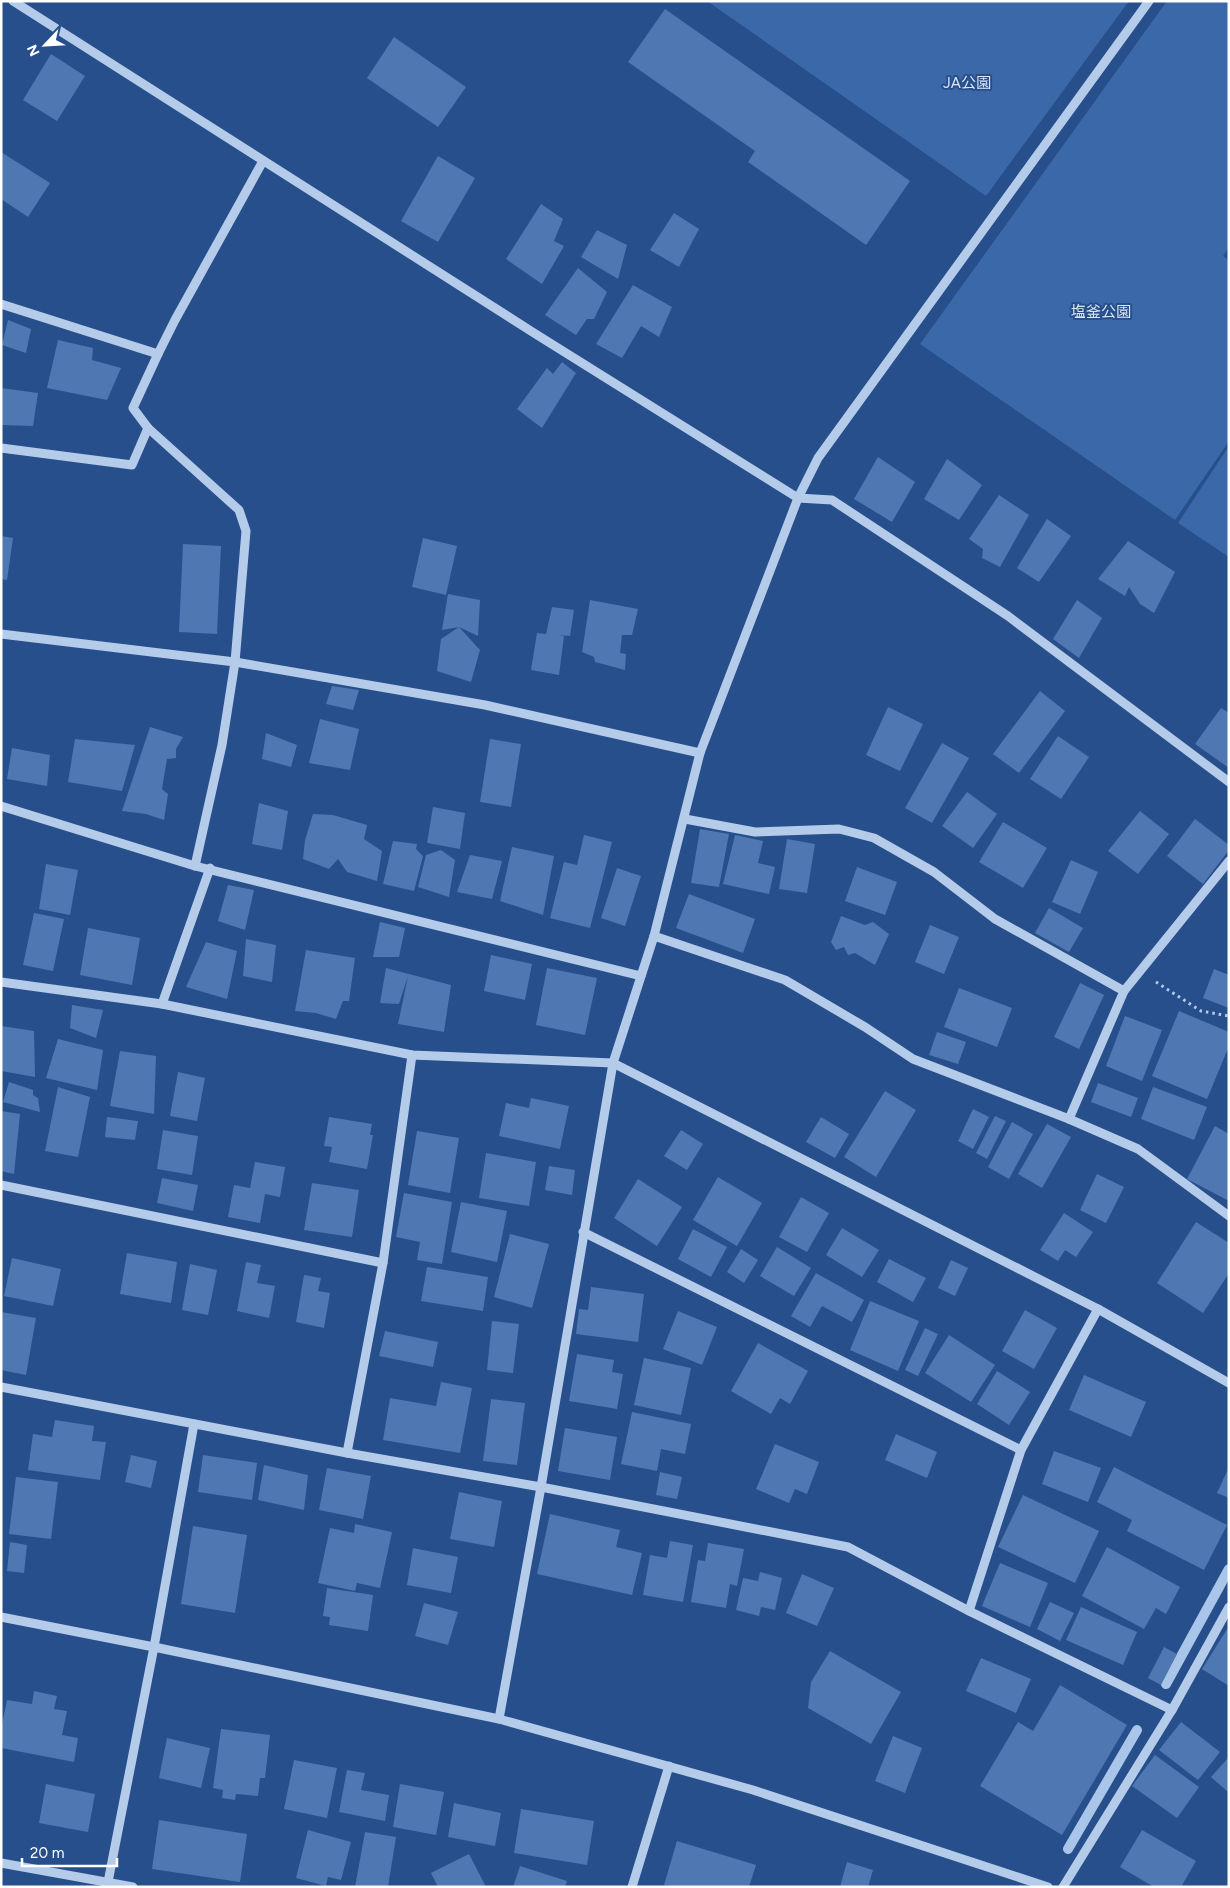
<svg xmlns="http://www.w3.org/2000/svg" width="1230" height="1888" font-family="Figtree,'Noto Sans JP',sans-serif">
<style>
.green{fill:#3b68a8}
.lines{fill:none;stroke-linecap:round;stroke-linejoin:round}
.stream{stroke:#aac5ea;stroke-width:10}
.building{fill:#4f77b2}
.path{stroke:#b5cbea;stroke-width:3;stroke-dasharray:2.5 4;stroke-linecap:butt}
.minor{stroke:#b5cbea;stroke-width:9}
.labels{text-anchor:middle;dominant-baseline:central;stroke-width:4;stroke-linejoin:round;paint-order:stroke}
.park-label{font-size:15px;fill:#d9e6f8;stroke:#274f8b}
</style>
<rect width="100%" height="100%" fill="#274f8b"/>
<g class="green">
<path d="M 707,1 L 1129,1 L 986,196 Z"/>
<path d="M 1167,1 L 1229,1 L 1229,248 L 1223,256 L 1229,260 L 1229,441 L 1175,520 L 920,344 Z"/>
<path d="M 1229,446 L 1229,557 L 1178,523 Z"/>
</g>
<g class="lines">
<g class="stream">
<path d="M 1166,1684 L 1229,1569"/>
<path d="M 1068,1849 L 1137,1730"/>
</g>
</g>
<g class="building">
<path d="M 665,9 L 910,181 L 866,245 L 748,162 L 755,151 L 628,62 Z"/>
<path d="M 394,37 L 466,87 L 438,127 L 367,78 Z"/>
<path d="M 51,54 L 85,76 L 57,121 L 23,100 Z"/>
<path d="M 1,152 L 50,183 L 28,217 L 1,199 Z"/>
<path d="M 438,156 L 475,178 L 438,242 L 401,221 Z"/>
<path d="M 541,204 L 563,219 L 554,241 L 564,246 L 542,284 L 506,259 Z"/>
<path d="M 674,213 L 699,229 L 679,267 L 650,250 Z"/>
<path d="M 597,230 L 627,245 L 618,279 L 581,257 Z"/>
<path d="M 578,268 L 607,292 L 594,319 L 587,319 L 576,335 L 545,315 Z"/>
<path d="M 633,285 L 672,307 L 659,337 L 641,326 L 622,358 L 596,344 Z"/>
<path d="M 8,320 L 31,329 L 26,353 L 2,345 Z"/>
<path d="M 58,340 L 93,348 L 92,360 L 121,368 L 107,400 L 47,388 Z"/>
<path d="M 562,362 L 576,373 L 542,428 L 517,409 L 547,368 L 553,374 Z"/>
<path d="M 1,388 L 38,393 L 33,426 L 1,425 Z"/>
<path d="M 878,457 L 915,482 L 892,522 L 854,499 Z"/>
<path d="M 947,459 L 982,485 L 959,520 L 924,499 Z"/>
<path d="M 999,495 L 1029,515 L 1000,567 L 982,558 L 983,549 L 969,539 Z"/>
<path d="M 1047,519 L 1071,536 L 1039,582 L 1017,568 Z"/>
<path d="M 1,536 L 13,538 L 7,580 L 1,579 Z"/>
<path d="M 423,538 L 457,546 L 446,595 L 412,587 Z"/>
<path d="M 1128,541 L 1175,572 L 1154,613 L 1140,604 L 1129,587 L 1125,596 L 1098,579 Z"/>
<path d="M 183,544 L 221,546 L 217,634 L 179,632 Z"/>
<path d="M 448,594 L 480,600 L 478,636 L 459,627 L 480,650 L 471,682 L 437,671 L 441,639 L 459,627 L 442,630 Z"/>
<path d="M 590,600 L 638,609 L 632,635 L 622,635 L 620,653 L 626,654 L 625,670 L 595,662 L 594,657 L 582,652 Z"/>
<path d="M 1077,600 L 1102,618 L 1079,658 L 1053,639 Z"/>
<path d="M 552,607 L 574,610 L 570,636 L 559,635 L 564,636 L 559,675 L 531,670 L 537,633 L 546,634 Z"/>
<path d="M 332,686 L 359,690 L 353,710 L 326,704 Z"/>
<path d="M 1040,691 L 1065,711 L 1019,773 L 993,754 Z"/>
<path d="M 888,707 L 923,724 L 900,771 L 866,755 Z"/>
<path d="M 1221,708 L 1229,713 L 1229,768 L 1195,744 Z"/>
<path d="M 320,719 L 359,729 L 350,770 L 309,763 Z"/>
<path d="M 150,727 L 183,737 L 176,749 L 176,758 L 167,759 L 162,789 L 168,794 L 164,820 L 146,814 L 122,811 Z"/>
<path d="M 266,733 L 297,745 L 291,767 L 262,759 Z"/>
<path d="M 1058,736 L 1089,757 L 1061,799 L 1030,779 Z"/>
<path d="M 75,739 L 135,745 L 122,791 L 68,782 Z"/>
<path d="M 490,739 L 521,744 L 511,807 L 480,802 Z"/>
<path d="M 942,743 L 969,758 L 932,823 L 905,808 Z"/>
<path d="M 12,748 L 50,755 L 47,786 L 7,779 Z"/>
<path d="M 967,792 L 997,814 L 973,848 L 942,826 Z"/>
<path d="M 259,803 L 288,811 L 282,850 L 252,844 Z"/>
<path d="M 433,807 L 465,813 L 460,849 L 427,843 Z"/>
<path d="M 1140,811 L 1169,834 L 1138,874 L 1108,851 Z"/>
<path d="M 313,814 L 333,815 L 367,825 L 364,839 L 382,851 L 377,881 L 347,872 L 338,859 L 329,869 L 303,859 L 305,840 Z"/>
<path d="M 1195,819 L 1229,845 L 1229,850 L 1203,884 L 1167,856 Z"/>
<path d="M 1003,822 L 1047,848 L 1023,888 L 979,862 Z"/>
<path d="M 700,829 L 729,834 L 719,887 L 691,883 Z"/>
<path d="M 584,835 L 612,842 L 590,928 L 550,918 L 564,862 L 577,865 Z"/>
<path d="M 735,835 L 763,841 L 758,863 L 775,867 L 769,894 L 723,884 Z"/>
<path d="M 787,839 L 815,844 L 807,893 L 779,889 Z"/>
<path d="M 393,841 L 417,844 L 416,849 L 423,856 L 414,891 L 383,884 Z"/>
<path d="M 512,847 L 554,856 L 543,915 L 500,901 Z"/>
<path d="M 441,850 L 455,860 L 449,897 L 418,887 L 426,855 Z"/>
<path d="M 470,855 L 502,861 L 492,899 L 457,892 Z"/>
<path d="M 1071,860 L 1098,872 L 1080,914 L 1052,902 Z"/>
<path d="M 46,864 L 78,870 L 70,915 L 39,909 Z"/>
<path d="M 857,867 L 897,882 L 885,915 L 845,901 Z"/>
<path d="M 617,868 L 641,876 L 625,926 L 601,918 Z"/>
<path d="M 228,885 L 254,890 L 245,930 L 218,921 Z"/>
<path d="M 689,894 L 755,919 L 743,953 L 676,928 Z"/>
<path d="M 1049,908 L 1083,928 L 1069,952 L 1035,933 Z"/>
<path d="M 34,913 L 64,919 L 53,971 L 23,965 Z"/>
<path d="M 841,916 L 865,925 L 873,922 L 889,934 L 875,965 L 855,953 L 848,955 L 844,947 L 836,950 L 831,942 Z"/>
<path d="M 380,922 L 405,928 L 399,957 L 373,957 Z"/>
<path d="M 930,925 L 959,937 L 944,974 L 915,962 Z"/>
<path d="M 88,928 L 140,938 L 132,985 L 80,975 Z"/>
<path d="M 246,939 L 276,945 L 272,982 L 243,976 Z"/>
<path d="M 206,942 L 237,951 L 227,999 L 186,987 Z"/>
<path d="M 306,950 L 355,958 L 349,1001 L 343,1001 L 336,1019 L 316,1013 L 295,1011 Z"/>
<path d="M 491,955 L 532,964 L 525,1000 L 484,991 Z"/>
<path d="M 386,968 L 451,985 L 444,1032 L 398,1024 L 408,976 L 399,1004 L 380,1003 Z"/>
<path d="M 547,968 L 597,978 L 585,1035 L 536,1025 Z"/>
<path d="M 1214,969 L 1229,975 L 1229,1008 L 1203,998 Z"/>
<path d="M 1080,983 L 1104,995 L 1079,1049 L 1054,1037 Z"/>
<path d="M 959,988 L 1012,1008 L 997,1047 L 944,1027 Z"/>
<path d="M 72,1005 L 103,1010 L 96,1038 L 70,1028 Z"/>
<path d="M 1179,1011 L 1229,1032 L 1229,1046 L 1207,1099 L 1152,1076 Z"/>
<path d="M 1125,1016 L 1162,1030 L 1142,1081 L 1106,1066 Z"/>
<path d="M 1,1026 L 34,1031 L 35,1077 L 1,1071 Z"/>
<path d="M 937,1032 L 966,1042 L 958,1064 L 929,1055 Z"/>
<path d="M 58,1039 L 103,1050 L 97,1090 L 46,1078 Z"/>
<path d="M 120,1051 L 156,1056 L 154,1114 L 110,1106 Z"/>
<path d="M 178,1072 L 205,1078 L 197,1121 L 170,1116 Z"/>
<path d="M 9,1082 L 33,1090 L 33,1095 L 38,1098 L 40,1112 L 3,1102 Z"/>
<path d="M 1098,1083 L 1138,1098 L 1131,1117 L 1091,1102 Z"/>
<path d="M 58,1087 L 90,1097 L 78,1157 L 45,1151 Z"/>
<path d="M 1153,1087 L 1207,1107 L 1194,1140 L 1141,1119 Z"/>
<path d="M 885,1091 L 916,1110 L 876,1177 L 844,1157 Z"/>
<path d="M 531,1098 L 569,1106 L 560,1149 L 499,1136 L 506,1103 L 529,1108 Z"/>
<path d="M 973,1109 L 989,1117 L 973,1149 L 958,1141 Z"/>
<path d="M 1,1111 L 20,1114 L 14,1174 L 1,1171 Z"/>
<path d="M 995,1116 L 1006,1121 L 987,1159 L 976,1153 Z"/>
<path d="M 107,1117 L 138,1121 L 135,1140 L 105,1137 Z"/>
<path d="M 329,1117 L 372,1124 L 370,1135 L 373,1135 L 367,1169 L 329,1162 L 332,1147 L 324,1146 Z"/>
<path d="M 821,1117 L 849,1134 L 835,1158 L 806,1142 Z"/>
<path d="M 1012,1122 L 1033,1134 L 1009,1179 L 988,1167 Z"/>
<path d="M 1047,1124 L 1071,1137 L 1042,1188 L 1018,1174 Z"/>
<path d="M 1215,1126 L 1229,1134 L 1229,1201 L 1187,1179 Z"/>
<path d="M 163,1130 L 198,1136 L 192,1175 L 157,1169 Z"/>
<path d="M 681,1130 L 703,1144 L 687,1170 L 664,1156 Z"/>
<path d="M 417,1131 L 459,1138 L 450,1193 L 408,1185 Z"/>
<path d="M 486,1153 L 536,1162 L 529,1206 L 479,1198 Z"/>
<path d="M 255,1162 L 285,1167 L 280,1197 L 265,1194 L 260,1223 L 228,1217 L 234,1185 L 250,1188 Z"/>
<path d="M 549,1166 L 575,1170 L 572,1195 L 545,1190 Z"/>
<path d="M 1097,1174 L 1124,1187 L 1106,1223 L 1080,1210 Z"/>
<path d="M 718,1177 L 762,1203 L 737,1246 L 693,1220 Z"/>
<path d="M 162,1178 L 198,1185 L 193,1211 L 157,1203 Z"/>
<path d="M 638,1179 L 682,1207 L 657,1246 L 614,1218 Z"/>
<path d="M 312,1183 L 359,1190 L 352,1237 L 304,1230 Z"/>
<path d="M 404,1193 L 452,1202 L 442,1264 L 417,1260 L 420,1242 L 396,1237 Z"/>
<path d="M 801,1197 L 829,1213 L 807,1252 L 779,1237 Z"/>
<path d="M 461,1202 L 507,1211 L 497,1262 L 451,1252 Z"/>
<path d="M 1064,1213 L 1093,1232 L 1076,1257 L 1065,1250 L 1058,1261 L 1040,1250 Z"/>
<path d="M 1196,1222 L 1229,1243 L 1229,1273 L 1203,1313 L 1157,1283 Z"/>
<path d="M 842,1228 L 879,1250 L 862,1277 L 826,1255 Z"/>
<path d="M 693,1229 L 727,1247 L 711,1277 L 678,1259 Z"/>
<path d="M 510,1234 L 549,1244 L 532,1308 L 494,1297 Z"/>
<path d="M 777,1247 L 811,1268 L 794,1296 L 760,1276 Z"/>
<path d="M 741,1249 L 758,1260 L 744,1283 L 727,1272 Z"/>
<path d="M 127,1253 L 177,1262 L 171,1303 L 120,1294 Z"/>
<path d="M 12,1258 L 61,1269 L 53,1306 L 4,1296 Z"/>
<path d="M 889,1259 L 926,1278 L 913,1302 L 877,1282 Z"/>
<path d="M 951,1260 L 968,1268 L 955,1296 L 938,1288 Z"/>
<path d="M 246,1262 L 261,1265 L 257,1283 L 275,1286 L 269,1318 L 237,1311 Z"/>
<path d="M 190,1264 L 217,1270 L 208,1315 L 182,1310 Z"/>
<path d="M 427,1267 L 488,1277 L 483,1311 L 421,1301 Z"/>
<path d="M 816,1273 L 864,1300 L 852,1322 L 822,1306 L 810,1327 L 791,1316 Z"/>
<path d="M 304,1275 L 321,1278 L 318,1291 L 330,1293 L 324,1328 L 296,1322 Z"/>
<path d="M 591,1287 L 644,1294 L 638,1342 L 576,1334 L 579,1309 L 588,1310 Z"/>
<path d="M 870,1301 L 919,1321 L 898,1371 L 850,1350 Z"/>
<path d="M 1025,1310 L 1057,1328 L 1034,1369 L 1002,1351 Z"/>
<path d="M 678,1311 L 717,1327 L 702,1365 L 663,1349 Z"/>
<path d="M 1,1312 L 36,1318 L 26,1375 L 1,1370 Z"/>
<path d="M 492,1321 L 519,1324 L 513,1373 L 487,1370 Z"/>
<path d="M 925,1328 L 938,1334 L 918,1376 L 905,1370 Z"/>
<path d="M 385,1331 L 438,1342 L 433,1367 L 379,1356 Z"/>
<path d="M 949,1335 L 995,1365 L 971,1402 L 925,1373 Z"/>
<path d="M 758,1343 L 808,1371 L 790,1404 L 780,1398 L 771,1414 L 731,1391 Z"/>
<path d="M 577,1354 L 614,1360 L 612,1372 L 623,1374 L 617,1409 L 569,1401 Z"/>
<path d="M 644,1358 L 691,1368 L 681,1415 L 634,1405 Z"/>
<path d="M 997,1371 L 1030,1392 L 1009,1425 L 977,1404 Z"/>
<path d="M 1084,1375 L 1146,1402 L 1131,1437 L 1069,1410 Z"/>
<path d="M 441,1382 L 472,1388 L 460,1453 L 383,1440 L 390,1398 L 436,1406 Z"/>
<path d="M 491,1399 L 525,1403 L 517,1465 L 483,1461 Z"/>
<path d="M 632,1412 L 691,1424 L 685,1454 L 661,1449 L 657,1471 L 621,1464 Z"/>
<path d="M 55,1420 L 94,1426 L 92,1441 L 106,1442 L 100,1480 L 28,1470 L 33,1434 L 52,1437 Z"/>
<path d="M 565,1428 L 617,1437 L 610,1480 L 558,1471 Z"/>
<path d="M 896,1434 L 937,1452 L 927,1478 L 885,1460 Z"/>
<path d="M 775,1444 L 819,1462 L 807,1494 L 795,1489 L 789,1503 L 756,1489 Z"/>
<path d="M 1054,1451 L 1101,1468 L 1088,1502 L 1042,1484 Z"/>
<path d="M 131,1455 L 157,1461 L 151,1488 L 125,1482 Z"/>
<path d="M 203,1455 L 257,1463 L 252,1500 L 198,1492 Z"/>
<path d="M 264,1465 L 308,1475 L 304,1510 L 258,1500 Z"/>
<path d="M 1114,1467 L 1227,1525 L 1204,1570 L 1127,1531 L 1132,1520 L 1097,1502 Z"/>
<path d="M 1229,1467 L 1229,1498 L 1217,1493 Z"/>
<path d="M 327,1468 L 371,1476 L 363,1519 L 319,1510 Z"/>
<path d="M 660,1472 L 682,1477 L 677,1499 L 656,1495 Z"/>
<path d="M 16,1477 L 58,1482 L 51,1539 L 9,1534 Z"/>
<path d="M 459,1492 L 502,1501 L 494,1547 L 450,1539 Z"/>
<path d="M 1023,1495 L 1099,1531 L 1075,1583 L 998,1547 Z"/>
<path d="M 550,1514 L 620,1530 L 616,1547 L 642,1553 L 632,1595 L 537,1574 Z"/>
<path d="M 355,1524 L 392,1532 L 380,1588 L 357,1583 L 355,1591 L 318,1583 L 330,1528 L 354,1533 Z"/>
<path d="M 193,1526 L 247,1535 L 235,1613 L 181,1604 Z"/>
<path d="M 670,1541 L 693,1545 L 683,1602 L 643,1595 L 650,1555 L 667,1558 Z"/>
<path d="M 10,1542 L 27,1545 L 24,1573 L 7,1571 Z"/>
<path d="M 708,1543 L 744,1549 L 737,1586 L 730,1584 L 726,1608 L 691,1602 L 698,1560 L 705,1561 Z"/>
<path d="M 1107,1547 L 1180,1587 L 1166,1614 L 1156,1608 L 1144,1629 L 1082,1596 Z"/>
<path d="M 413,1548 L 458,1557 L 451,1593 L 407,1585 Z"/>
<path d="M 1000,1563 L 1048,1583 L 1030,1627 L 982,1606 Z"/>
<path d="M 760,1572 L 782,1578 L 775,1610 L 761,1607 L 759,1616 L 736,1610 L 743,1578 L 758,1581 Z"/>
<path d="M 802,1574 L 834,1588 L 817,1626 L 786,1613 Z"/>
<path d="M 327,1588 L 373,1595 L 368,1631 L 329,1625 L 330,1617 L 323,1616 Z"/>
<path d="M 1050,1602 L 1074,1613 L 1060,1641 L 1037,1629 Z"/>
<path d="M 424,1603 L 458,1612 L 448,1645 L 415,1636 Z"/>
<path d="M 1081,1607 L 1137,1632 L 1123,1665 L 1066,1640 Z"/>
<path d="M 1229,1626 L 1229,1686 L 1202,1669 Z"/>
<path d="M 1164,1647 L 1177,1654 L 1161,1685 L 1148,1678 Z"/>
<path d="M 830,1651 L 901,1692 L 871,1744 L 808,1708 L 811,1682 Z"/>
<path d="M 981,1658 L 1031,1679 L 1016,1713 L 966,1691 Z"/>
<path d="M 1060,1685 L 1127,1725 L 1062,1835 L 980,1786 L 1018,1722 L 1033,1731 Z"/>
<path d="M 34,1691 L 57,1696 L 54,1709 L 67,1711 L 62,1735 L 78,1738 L 74,1762 L 1,1748 L 1,1729 L 7,1700 L 32,1704 Z"/>
<path d="M 1181,1722 L 1220,1752 L 1198,1780 L 1159,1750 Z"/>
<path d="M 221,1729 L 270,1735 L 265,1778 L 260,1778 L 258,1796 L 236,1794 L 235,1800 L 222,1798 L 223,1790 L 213,1788 Z"/>
<path d="M 893,1736 L 922,1748 L 905,1793 L 875,1781 Z"/>
<path d="M 167,1738 L 210,1748 L 201,1788 L 159,1778 Z"/>
<path d="M 1155,1755 L 1199,1787 L 1177,1818 L 1132,1786 Z"/>
<path d="M 1229,1757 L 1229,1793 L 1211,1777 Z"/>
<path d="M 294,1760 L 337,1768 L 327,1818 L 284,1809 Z"/>
<path d="M 347,1770 L 365,1773 L 361,1790 L 389,1795 L 385,1821 L 339,1812 Z"/>
<path d="M 46,1784 L 95,1794 L 88,1832 L 39,1823 Z"/>
<path d="M 400,1784 L 444,1792 L 436,1835 L 393,1827 Z"/>
<path d="M 454,1803 L 501,1813 L 495,1846 L 448,1837 Z"/>
<path d="M 521,1809 L 594,1821 L 587,1865 L 514,1853 Z"/>
<path d="M 159,1820 L 247,1834 L 240,1882 L 152,1869 Z"/>
<path d="M 308,1830 L 351,1842 L 341,1880 L 328,1877 L 326,1886 L 296,1878 Z"/>
<path d="M 1142,1830 L 1196,1861 L 1181,1887 L 1154,1887 L 1120,1867 Z"/>
<path d="M 365,1832 L 396,1837 L 388,1887 L 355,1887 Z"/>
<path d="M 677,1841 L 756,1865 L 749,1887 L 671,1887 L 664,1885 Z"/>
<path d="M 469,1854 L 486,1887 L 438,1887 L 431,1873 Z"/>
<path d="M 847,1862 L 873,1870 L 868,1887 L 840,1887 Z"/>
<path d="M 520,1866 L 567,1881 L 565,1887 L 513,1887 Z"/>
</g>
<g class="lines">
<path class="path" d="M 1156,982 L 1201,1011 L 1229,1016"/>
<g class="minor">
<path d="M 13,1 L 534,333 L 798,498 L 832,500 L 1008,616 L 1229,782"/>
<path d="M 1,304 L 158,354 L 133,408 L 148,428 L 239,510 L 246,531 L 235,662 L 222,745 L 195,866"/>
<path d="M 158,354 L 175,320 L 263,161"/>
<path d="M 1,448 L 132,465 L 148,428"/>
<path d="M 1,634 L 235,662 L 485,705 L 700,753"/>
<path d="M 1,806 L 195,866 L 641,976"/>
<path d="M 685,819 L 755,832 L 839,829 L 874,838 L 934,872 L 995,919 L 1124,991 L 1069,1119"/>
<path d="M 654,936 L 785,980 L 865,1027 L 913,1059 L 1069,1119 L 1138,1149 L 1229,1216"/>
<path d="M 1,982 L 162,1004 L 412,1055 L 613,1063 L 1098,1309 L 1229,1383"/>
<path d="M 1124,991 L 1229,861"/>
<path d="M 162,1004 L 210,868"/>
<path d="M 1,1185 L 383,1263"/>
<path d="M 583,1232 L 1021,1450"/>
<path d="M 1,1387 L 347,1453 L 541,1487 L 848,1547 L 969,1611 L 1172,1710"/>
<path d="M 347,1453 L 383,1263 L 412,1055"/>
<path d="M 969,1611 L 1021,1450 L 1098,1309"/>
<path d="M 1,1617 L 154,1647 L 499,1719 L 753,1790 L 1048,1887"/>
<path d="M 499,1719 L 541,1487 L 613,1063 L 654,936 L 700,753 L 798,498 L 818,458 L 1149,1"/>
<path d="M 1,1863 L 133,1887"/>
<path d="M 108,1882 L 154,1647 L 194,1424"/>
<path d="M 632,1887 L 669,1766"/>
<path d="M 1063,1887 L 1172,1710 L 1229,1607"/>
</g>
</g>
<g class="labels">
<g class="park-label">
<text x="967" y="83">JA公園</text>
<text x="1101" y="312">塩釜公園</text>
</g>
</g>
<rect width="1230" height="1888" fill="none" stroke="#ffffff" stroke-width="5"/>
<g transform="translate(45 45) rotate(245)" stroke="#274f8b" stroke-width="4" paint-order="stroke">
<path d="M0-4L9 19L0 12L-9 19Z" fill="#ffffff"/>
<text y="-8" font-size="14" font-weight="bold" text-anchor="middle" fill="#ffffff">N</text>
</g>
<path d="M22 1858v8h95v-8" fill="none" stroke="#ffffff" stroke-width="2.5"/>
<text x="30" y="1858" font-size="15" fill="#ffffff" stroke="#274f8b" stroke-width="4" paint-order="stroke">20 m</text>
</svg>
